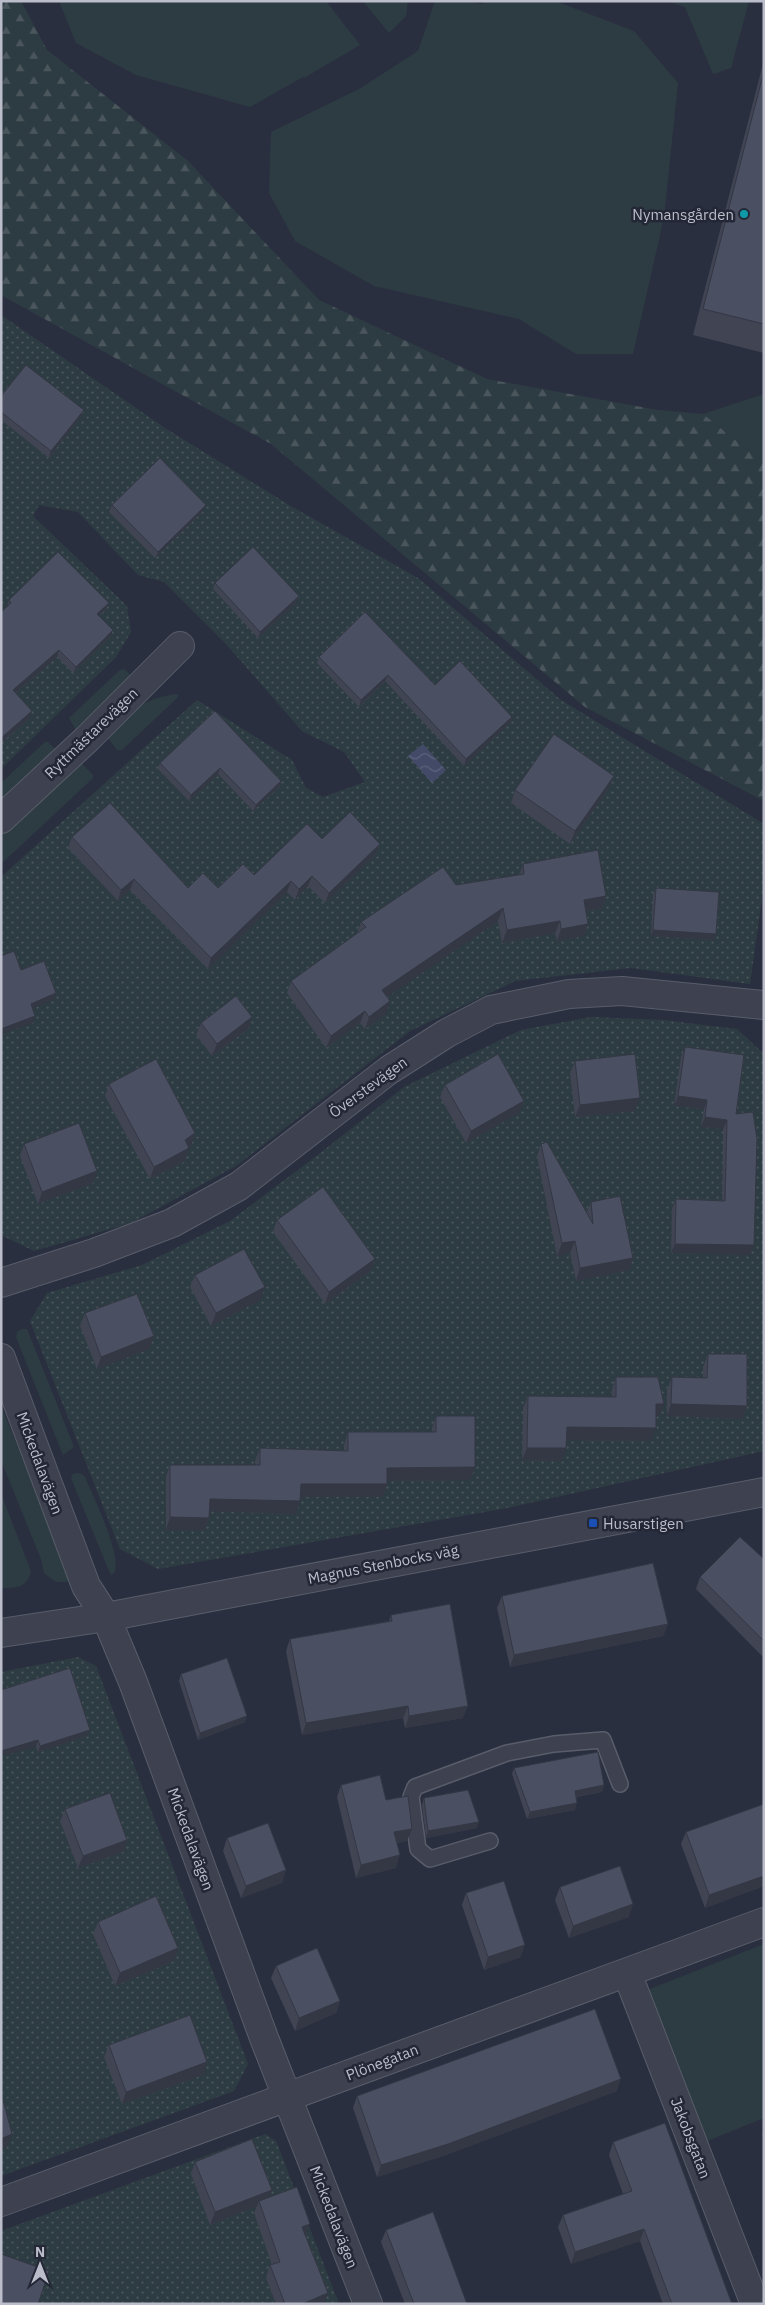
<svg xmlns="http://www.w3.org/2000/svg" width="765" height="2305" font-family="'IBM Plex Sans',sans-serif">
<style>
.grass{fill:#2d3c42}
.forest{fill:url(#forest-firs)}
.garden{fill:url(#garden-dots)}
.water{fill:url(#water-waves)}
.lines{fill:none;stroke-linecap:round;stroke-linejoin:round}
.service-casing{stroke:#595d6a;stroke-width:18}
.minor-casing{stroke:#595d6a;stroke-width:30}
.tertiary-casing{stroke:#595d6a;stroke-width:30}
.service{stroke:#3e4250;stroke-width:15}
.minor{stroke:#3e4250;stroke-width:28}
.tertiary{stroke:#3e4250;stroke-width:28}
.wall{fill:#404453}
.shaded-wall{fill:#343744}
.building{fill:#4a4f61;stroke:#343744}
.culture-dot{fill:#0f9aa8;stroke:#232736;stroke-width:2}
.transit-dot{fill:#1a4fb4;stroke:#232736;stroke-width:2}
.labels{text-anchor:middle;dominant-baseline:central;stroke-width:5;stroke-linejoin:round;paint-order:stroke}
.poi-label{font-size:15px;fill:#bbbeca;stroke:#232736;text-anchor:end}
.street-label{font-size:15px;fill:#bbbeca;stroke:#232736}
</style>
<defs>
<pattern id="forest-firs" width="22" height="20" patternUnits="userSpaceOnUse" patternTransform="scale(1.25)"><rect width="22" height="20" fill="#2d3c42"/><path d="M5 1l3.5 6h-7zM16 11l3.5 6h-7z" fill="#4a565c"/></pattern>
<pattern id="garden-dots" width="8" height="8" patternUnits="userSpaceOnUse" patternTransform="scale(1.25)"><rect width="8" height="8" fill="#2d3c42"/><path d="M2 2h.1M6 6h.1" fill="none" stroke="#4a565c" stroke-width="1.8" stroke-linecap="round"/></pattern>
<pattern id="water-waves" width="16" height="10" patternUnits="userSpaceOnUse" patternTransform="scale(1.25)"><rect width="16" height="10" fill="#424a67"/><path d="M0 5q4-4 8 0t8 0" fill="none" stroke="#5b627b"/></pattern>
</defs>
<rect width="100%" height="100%" fill="#2a2f40"/>
<g class="grass">
<path d="M 59,1 L 326,1 L 360,45 L 304,78 L 303,77 L 250,107 L 136,75 L 76,43 Z"/>
<path d="M 363,1 L 408,1 L 406,16 L 389,33 Z"/>
<path d="M 435,1 L 468,1 L 482,4 L 485,1 L 555,1 L 634,31 L 678,83 L 664,217 L 633,354 L 576,354 L 519,319 L 374,286 L 295,241 L 269,193 L 271,132 L 359,89 L 418,51 Z"/>
<path d="M 667,1 L 749,1 L 731,68 L 713,74 L 685,7 Z"/>
<path d="M 764,394 L 764,463 L 703,414 Z"/>
<path d="M 124,669 L 132,676 L 78,734 L 69,718 L 120,670 Z"/>
<path d="M 176,694 L 179,695 L 177,698 L 122,750 L 117,750 L 108,738 L 108,735 C 134,710 139,700 176,694 Z"/>
<path d="M 45,742 L 48,742 L 56,750 L 1,806 L 1,783 Z"/>
<path d="M 78,763 L 81,763 L 93,775 L 93,778 L 1,864 L 1,836 Z"/>
<path d="M 22,1329 L 27,1329 L 74,1447 L 63,1455 L 16,1337 L 18,1331 Z"/>
<path d="M 1,1405 L 67,1569 L 69,1580 L 67,1582 L 56,1582 L 44,1573 L 41,1559 L 1,1460 Z"/>
<path d="M 78,1473 L 82,1474 L 85,1477 C 93,1496 123,1557 114,1573 L 111,1575 L 109,1571 L 73,1483 L 71,1477 L 73,1474 Z"/>
<path d="M 1,1494 L 31,1571 C 27,1588 16,1588 1,1588 Z"/>
<path d="M 764,1944 L 764,2118 L 707,2141 L 648,1993 L 650,1989 Z"/>
</g>
<path class="forest" d="M 1,1 L 21,1 L 47,50 L 188,161 L 319,300 L 487,379 L 658,410 L 703,414 L 764,463 L 764,801 L 585,707 L 271,444 L 1,295 Z"/>
<g class="garden">
<path d="M 1,315 L 165,428 L 289,505 L 418,578 L 561,700 L 764,824 L 764,883 L 750,984 L 631,968 L 515,981 L 410,1031 L 236,1166 L 131,1223 L 34,1251 L 1,1235 L 1,877 L 197,700 L 292,760 L 306,788 L 323,797 L 365,782 L 344,752 L 302,731 L 226,644 L 164,582 L 138,575 L 78,512 L 39,505 L 33,516 L 127,606 L 131,632 L 116,657 L 1,769 Z"/>
<path d="M 591,1017 L 663,1020 L 737,1029 L 764,1054 L 764,1451 L 502,1509 L 158,1569 L 120,1549 L 30,1321 L 47,1293 L 142,1265 L 230,1221 L 319,1154 L 404,1087 L 521,1030 Z"/>
<path d="M 78,1657 L 96,1666 L 248,2064 L 234,2091 L 1,2176 L 1,1672 Z"/>
<path d="M 265,2134 L 276,2141 L 339,2304 L 1,2304 L 1,2231 Z"/>
</g>
<path class="water" d="M 423,744 L 446,770 L 432,783 L 408,756 Z"/>
<g class="lines">
<defs>
<path id="service" d="M 490,1841 L 430,1859 L 418,1849 L 411,1797 L 415,1787 L 507,1753 L 554,1744 L 603,1740 L 620,1784"/>
<g id="minor">
<path d="M 1,819 L 87,739 L 180,646"/>
<path d="M 1,1283 L 94,1253 L 172,1223 L 239,1186 L 389,1070 L 447,1033 L 491,1010 L 569,994 L 622,991 L 764,1005"/>
<path d="M 1,1358 L 86,1586 L 106,1617 L 133,1682 L 264,2038 L 368,2304"/>
<path d="M 627,1973 L 755,2304"/>
<path d="M 1,2202 L 764,1922"/>
</g>
<path id="tertiary" d="M 1,1633 L 106,1617 L 764,1492"/>
</defs>
<use href="#service" class="service-casing"/>
<use href="#minor" class="minor-casing"/>
<use href="#tertiary" class="tertiary-casing"/>
<use href="#service" class="service"/>
<use href="#minor" class="minor"/>
<use href="#tertiary" class="tertiary"/>
</g>
<g class="wall">
<path d="M 764,60 L 764,353 L 693,335 Z"/>
<path d="M 1,396 L 81,416 L 49,458 L 1,420 Z"/>
<path d="M 112,505 L 203,511 L 155,558 L 109,512 Z"/>
<path d="M 215,583 L 296,603 L 258,638 L 213,589 Z"/>
<path d="M 9,600 L 106,609 L 99,616 L 111,636 L 73,673 L 57,657 L 16,693 L 30,718 L 1,743 L 7,607 Z"/>
<path d="M 319,657 L 435,685 L 512,717 L 510,723 L 464,766 L 385,681 L 359,707 L 317,663 Z"/>
<path d="M 215,711 L 281,781 L 279,787 L 253,811 L 218,774 L 189,801 L 158,769 L 160,763 Z"/>
<path d="M 609,788 L 570,844 L 511,803 L 515,790 Z"/>
<path d="M 72,837 L 188,888 L 218,888 L 254,875 L 322,839 L 380,844 L 376,854 L 325,903 L 308,886 L 295,900 L 287,892 L 208,969 L 130,890 L 118,901 L 68,848 Z"/>
<path d="M 523,864 L 606,896 L 602,908 L 586,911 L 584,936 L 557,941 L 555,933 L 502,943 L 498,921 L 387,996 L 386,1014 L 365,1029 L 360,1023 L 326,1048 L 287,993 L 291,981 L 357,933 L 361,922 L 456,885 L 519,875 Z"/>
<path d="M 656,888 L 714,940 L 651,936 L 653,895 Z"/>
<path d="M 252,1017 L 248,1029 L 212,1056 L 196,1035 L 201,1023 Z"/>
<path d="M 685,1047 L 736,1114 L 754,1245 L 750,1255 L 671,1253 L 672,1209 L 676,1199 L 722,1200 L 723,1129 L 701,1127 L 704,1109 L 674,1106 L 681,1057 Z"/>
<path d="M 575,1061 L 635,1111 L 575,1117 L 570,1073 Z"/>
<path d="M 109,1084 L 195,1133 L 191,1146 L 189,1147 L 185,1161 L 150,1179 L 105,1096 Z"/>
<path d="M 445,1085 L 519,1113 L 466,1143 L 440,1097 Z"/>
<path d="M 24,1144 L 93,1183 L 38,1204 L 20,1156 Z"/>
<path d="M 541,1144 L 587,1212 L 591,1202 L 629,1270 L 576,1281 L 570,1253 L 557,1256 L 537,1156 Z"/>
<path d="M 277,1220 L 370,1271 L 325,1304 L 273,1232 Z"/>
<path d="M 195,1275 L 260,1300 L 211,1326 L 190,1287 Z"/>
<path d="M 85,1313 L 149,1349 L 97,1369 L 80,1326 Z"/>
<path d="M 708,1354 L 747,1406 L 742,1419 L 667,1416 L 667,1390 L 672,1377 L 703,1378 L 703,1367 Z"/>
<path d="M 616,1377 L 664,1404 L 659,1416 L 656,1416 L 651,1441 L 567,1440 L 562,1461 L 522,1460 L 523,1408 L 528,1396 L 612,1397 L 612,1389 Z"/>
<path d="M 436,1416 L 475,1467 L 470,1480 L 387,1481 L 387,1484 L 382,1497 L 300,1497 L 296,1514 L 209,1511 L 209,1518 L 205,1530 L 166,1530 L 166,1477 L 170,1465 L 255,1465 L 255,1461 L 260,1448 L 344,1451 L 344,1445 L 348,1432 L 432,1432 L 432,1428 Z"/>
<path d="M 764,1559 L 764,1658 L 696,1589 L 700,1577 Z"/>
<path d="M 502,1596 L 668,1624 L 663,1636 L 510,1667 L 497,1608 Z"/>
<path d="M 391,1615 L 463,1718 L 405,1728 L 403,1718 L 302,1735 L 286,1651 L 290,1639 L 389,1621 Z"/>
<path d="M 181,1674 L 245,1722 L 198,1740 L 179,1681 Z"/>
<path d="M 1,1690 L 87,1736 L 38,1752 L 36,1747 Z"/>
<path d="M 514,1768 L 604,1785 L 602,1792 L 576,1797 L 575,1810 L 527,1819 L 512,1774 Z"/>
<path d="M 341,1785 L 386,1800 L 407,1841 L 397,1843 L 396,1868 L 356,1878 L 337,1797 Z"/>
<path d="M 424,1798 L 477,1828 L 426,1838 L 422,1805 Z"/>
<path d="M 764,1804 L 764,1886 L 705,1908 L 681,1844 L 686,1832 Z"/>
<path d="M 65,1809 L 127,1840 L 123,1852 L 78,1868 L 60,1821 Z"/>
<path d="M 227,1838 L 286,1870 L 282,1883 L 241,1898 L 223,1851 Z"/>
<path d="M 560,1887 L 629,1917 L 569,1938 L 555,1900 Z"/>
<path d="M 466,1893 L 521,1957 L 484,1970 L 462,1905 Z"/>
<path d="M 98,1922 L 174,1961 L 115,1986 L 93,1934 Z"/>
<path d="M 276,1966 L 340,2001 L 336,2013 L 295,2031 L 271,1978 Z"/>
<path d="M 109,2045 L 203,2075 L 122,2104 L 104,2057 Z"/>
<path d="M 617,2091 L 443,2156 L 377,2177 L 353,2108 L 357,2096 Z"/>
<path d="M 764,2129 L 764,2139 L 762,2134 Z"/>
<path d="M 613,2142 L 732,2304 L 663,2304 L 640,2241 L 571,2264 L 558,2227 L 563,2215 L 623,2194 L 609,2155 Z"/>
<path d="M 195,2162 L 270,2197 L 305,2236 L 324,2304 L 276,2304 L 266,2278 L 270,2265 L 272,2265 L 254,2213 L 257,2206 L 210,2225 L 191,2174 Z"/>
<path d="M 386,2230 L 467,2304 L 405,2304 L 381,2242 Z"/>
</g>
<g class="shaded-wall">
<path d="M 84,410 L 81,416 L 49,458 L 51,451 Z"/>
<path d="M 206,505 L 203,511 L 155,558 L 158,552 Z"/>
<path d="M 299,596 L 296,603 L 258,638 L 260,632 Z"/>
<path d="M 109,603 L 106,609 L 95,620 L 97,614 Z"/>
<path d="M 113,630 L 111,636 L 73,673 L 76,667 Z"/>
<path d="M 59,650 L 57,657 L 11,697 L 13,690 Z"/>
<path d="M 388,675 L 385,681 L 359,707 L 361,700 Z"/>
<path d="M 32,711 L 30,718 L 1,743 L 1,738 Z"/>
<path d="M 512,717 L 510,723 L 464,766 L 466,759 Z"/>
<path d="M 220,768 L 218,774 L 189,801 L 191,795 Z"/>
<path d="M 614,776 L 609,788 L 570,844 L 575,831 Z"/>
<path d="M 281,781 L 279,787 L 253,811 L 256,805 Z"/>
<path d="M 380,844 L 376,854 L 325,903 L 329,893 Z"/>
<path d="M 312,876 L 308,886 L 295,900 L 299,889 Z"/>
<path d="M 134,879 L 130,890 L 118,901 L 121,890 Z"/>
<path d="M 291,881 L 287,892 L 208,969 L 211,958 Z"/>
<path d="M 606,896 L 602,908 L 580,912 L 584,900 Z"/>
<path d="M 503,908 L 498,921 L 378,1003 L 382,990 Z"/>
<path d="M 560,921 L 555,933 L 502,943 L 507,930 Z"/>
<path d="M 588,924 L 584,936 L 557,941 L 561,929 Z"/>
<path d="M 653,930 L 716,934 L 714,940 L 651,936 Z"/>
<path d="M 56,993 L 54,999 L 28,1011 L 31,1004 Z"/>
<path d="M 390,1001 L 386,1014 L 365,1029 L 369,1017 Z"/>
<path d="M 365,1011 L 360,1023 L 326,1048 L 331,1036 Z"/>
<path d="M 35,1016 L 33,1023 L 1,1034 L 1,1029 Z"/>
<path d="M 252,1017 L 248,1029 L 212,1056 L 217,1044 Z"/>
<path d="M 678,1096 L 707,1100 L 704,1109 L 674,1106 Z"/>
<path d="M 640,1098 L 635,1111 L 575,1117 L 580,1105 Z"/>
<path d="M 524,1101 L 519,1113 L 466,1143 L 471,1131 Z"/>
<path d="M 705,1117 L 727,1120 L 723,1129 L 701,1127 Z"/>
<path d="M 195,1133 L 191,1146 L 180,1152 L 185,1140 Z"/>
<path d="M 189,1148 L 185,1161 L 150,1179 L 154,1167 Z"/>
<path d="M 97,1171 L 93,1183 L 38,1204 L 42,1192 Z"/>
<path d="M 575,1241 L 570,1253 L 557,1256 L 562,1243 Z"/>
<path d="M 675,1244 L 754,1245 L 750,1255 L 671,1253 Z"/>
<path d="M 633,1258 L 629,1270 L 576,1281 L 580,1268 Z"/>
<path d="M 375,1259 L 370,1271 L 325,1304 L 329,1292 Z"/>
<path d="M 265,1287 L 260,1300 L 211,1326 L 216,1313 Z"/>
<path d="M 154,1336 L 149,1349 L 97,1369 L 101,1357 Z"/>
<path d="M 656,1404 L 664,1404 L 659,1416 L 651,1416 Z"/>
<path d="M 671,1404 L 747,1406 L 742,1419 L 667,1416 Z"/>
<path d="M 567,1427 L 656,1428 L 651,1441 L 562,1440 Z"/>
<path d="M 527,1448 L 566,1448 L 562,1461 L 522,1460 Z"/>
<path d="M 475,1467 L 470,1480 L 382,1481 L 387,1468 Z"/>
<path d="M 301,1484 L 387,1484 L 382,1497 L 296,1497 Z"/>
<path d="M 210,1499 L 300,1501 L 296,1514 L 205,1511 Z"/>
<path d="M 170,1517 L 209,1518 L 205,1530 L 166,1530 Z"/>
<path d="M 668,1624 L 663,1636 L 510,1667 L 514,1655 Z"/>
<path d="M 408,1706 L 403,1718 L 302,1735 L 306,1723 Z"/>
<path d="M 468,1706 L 463,1718 L 405,1728 L 409,1716 Z"/>
<path d="M 247,1716 L 245,1722 L 198,1740 L 200,1733 Z"/>
<path d="M 90,1730 L 87,1736 L 38,1752 L 40,1746 Z"/>
<path d="M 38,1740 L 36,1747 L 1,1756 L 1,1751 Z"/>
<path d="M 604,1785 L 602,1792 L 572,1797 L 575,1791 Z"/>
<path d="M 577,1803 L 575,1810 L 527,1819 L 530,1812 Z"/>
<path d="M 479,1822 L 477,1828 L 426,1838 L 428,1831 Z"/>
<path d="M 412,1829 L 407,1841 L 390,1844 L 394,1832 Z"/>
<path d="M 127,1840 L 123,1852 L 78,1868 L 83,1856 Z"/>
<path d="M 400,1855 L 396,1868 L 356,1878 L 361,1865 Z"/>
<path d="M 286,1870 L 282,1883 L 241,1898 L 246,1886 Z"/>
<path d="M 764,1876 L 764,1886 L 705,1908 L 709,1895 Z"/>
<path d="M 633,1904 L 629,1917 L 569,1938 L 573,1926 Z"/>
<path d="M 525,1945 L 521,1957 L 484,1970 L 488,1957 Z"/>
<path d="M 178,1948 L 174,1961 L 115,1986 L 120,1973 Z"/>
<path d="M 340,2001 L 336,2013 L 295,2031 L 299,2018 Z"/>
<path d="M 207,2062 L 203,2075 L 122,2104 L 126,2092 Z"/>
<path d="M 621,2079 L 617,2091 L 443,2156 L 377,2177 L 381,2165 Z"/>
<path d="M 12,2134 L 7,2147 L 1,2149 L 1,2139 Z"/>
<path d="M 272,2190 L 268,2202 L 259,2201 L 257,2206 L 210,2225 L 215,2212 Z"/>
<path d="M 310,2224 L 305,2236 L 302,2227 Z"/>
<path d="M 644,2229 L 640,2241 L 571,2264 L 575,2252 Z"/>
<path d="M 328,2293 L 324,2304 L 302,2304 Z"/>
</g>
<g class="building">
<path d="M 764,71 L 764,324 L 703,309 Z"/>
<path d="M 26,365 L 84,410 L 51,451 L 1,412 L 1,396 Z"/>
<path d="M 160,458 L 206,505 L 158,552 L 112,505 Z"/>
<path d="M 253,547 L 299,596 L 260,632 L 215,583 Z"/>
<path d="M 58,552 L 109,603 L 97,614 L 113,630 L 76,667 L 59,650 L 13,690 L 32,711 L 1,738 L 1,612 L 11,603 L 9,600 Z"/>
<path d="M 365,612 L 435,685 L 460,661 L 512,717 L 466,759 L 388,675 L 361,700 L 319,657 Z"/>
<path d="M 215,711 L 281,781 L 256,805 L 220,768 L 191,795 L 160,763 Z"/>
<path d="M 554,734 L 614,776 L 575,831 L 515,790 Z"/>
<path d="M 110,803 L 188,888 L 203,873 L 218,888 L 243,864 L 254,875 L 307,824 L 322,839 L 350,812 L 380,844 L 329,893 L 312,876 L 299,889 L 291,881 L 211,958 L 134,879 L 121,890 L 72,837 Z"/>
<path d="M 598,850 L 606,896 L 584,900 L 588,924 L 561,929 L 560,921 L 507,930 L 503,908 L 382,990 L 390,1001 L 369,1017 L 365,1011 L 331,1036 L 291,981 L 366,927 L 361,922 L 443,867 L 456,885 L 524,874 L 523,864 Z"/>
<path d="M 656,888 L 719,892 L 716,934 L 653,930 Z"/>
<path d="M 14,951 L 21,970 L 44,961 L 56,993 L 31,1004 L 35,1016 L 1,1029 L 1,956 Z"/>
<path d="M 236,996 L 252,1017 L 217,1044 L 201,1023 Z"/>
<path d="M 685,1047 L 744,1055 L 736,1114 L 753,1112 L 757,1139 L 754,1245 L 675,1244 L 676,1199 L 725,1201 L 727,1120 L 705,1117 L 707,1100 L 678,1096 Z"/>
<path d="M 498,1054 L 524,1101 L 471,1131 L 445,1085 Z"/>
<path d="M 635,1054 L 640,1098 L 580,1105 L 575,1061 Z"/>
<path d="M 156,1059 L 195,1133 L 185,1140 L 189,1148 L 154,1167 L 109,1084 Z"/>
<path d="M 79,1123 L 97,1171 L 42,1192 L 24,1144 Z"/>
<path d="M 547,1142 L 593,1224 L 591,1202 L 620,1196 L 633,1258 L 580,1268 L 575,1241 L 562,1243 L 541,1144 Z"/>
<path d="M 323,1187 L 375,1259 L 329,1292 L 277,1220 Z"/>
<path d="M 244,1249 L 265,1287 L 216,1313 L 195,1275 Z"/>
<path d="M 137,1294 L 154,1336 L 101,1357 L 85,1313 Z"/>
<path d="M 708,1354 L 747,1354 L 747,1406 L 671,1404 L 672,1377 L 707,1378 Z"/>
<path d="M 616,1377 L 658,1377 L 664,1404 L 656,1404 L 656,1428 L 567,1427 L 566,1448 L 527,1448 L 528,1396 L 616,1397 Z"/>
<path d="M 436,1416 L 475,1416 L 475,1467 L 387,1468 L 387,1484 L 301,1484 L 300,1501 L 210,1499 L 209,1518 L 170,1517 L 170,1465 L 260,1465 L 260,1448 L 348,1451 L 348,1432 L 436,1432 Z"/>
<path d="M 740,1537 L 764,1559 L 764,1641 L 700,1577 Z"/>
<path d="M 653,1563 L 668,1624 L 514,1655 L 502,1596 Z"/>
<path d="M 450,1604 L 468,1706 L 409,1716 L 408,1706 L 306,1723 L 290,1639 L 392,1621 L 391,1615 Z"/>
<path d="M 227,1658 L 247,1716 L 200,1733 L 181,1674 Z"/>
<path d="M 70,1668 L 90,1730 L 40,1746 L 38,1740 L 1,1751 L 1,1690 Z"/>
<path d="M 598,1752 L 604,1785 L 575,1791 L 577,1803 L 530,1812 L 514,1768 Z"/>
<path d="M 380,1775 L 386,1800 L 408,1796 L 412,1829 L 394,1832 L 400,1855 L 361,1865 L 341,1785 Z"/>
<path d="M 468,1790 L 479,1822 L 428,1831 L 424,1798 Z"/>
<path d="M 110,1793 L 127,1840 L 83,1856 L 65,1809 Z"/>
<path d="M 764,1804 L 764,1876 L 709,1895 L 686,1832 Z"/>
<path d="M 268,1823 L 286,1870 L 246,1886 L 227,1838 Z"/>
<path d="M 620,1866 L 633,1904 L 573,1926 L 560,1887 Z"/>
<path d="M 504,1881 L 525,1945 L 488,1957 L 466,1893 Z"/>
<path d="M 156,1896 L 178,1948 L 120,1973 L 98,1922 Z"/>
<path d="M 317,1948 L 340,2001 L 299,2018 L 276,1966 Z"/>
<path d="M 595,2009 L 621,2079 L 448,2144 L 381,2165 L 357,2096 Z"/>
<path d="M 190,2015 L 207,2062 L 126,2092 L 109,2045 Z"/>
<path d="M 1,2092 L 12,2134 L 1,2139 Z"/>
<path d="M 665,2123 L 732,2304 L 672,2304 L 644,2229 L 575,2252 L 563,2215 L 632,2191 L 613,2142 Z"/>
<path d="M 252,2139 L 272,2190 L 215,2212 L 195,2162 Z"/>
<path d="M 297,2187 L 310,2224 L 302,2227 L 328,2293 L 302,2304 L 285,2304 L 270,2265 L 280,2262 L 259,2201 Z"/>
<path d="M 433,2212 L 467,2304 L 414,2304 L 386,2230 Z"/>
<path d="M 1,2254 L 49,2271 L 38,2304 L 1,2304 Z"/>
</g>
<circle class="culture-dot" cx="744" cy="214" r="5"/>
<rect class="transit-dot" x="588" y="1518" width="10" height="10" rx="2.5"/>
<g class="labels">
<g class="poi-label">
<text x="734" y="214">Nymansgården</text>
<text x="603" y="1523" text-anchor="start">Husarstigen</text>
</g>
<g class="street-label">
<text transform="translate(91 733) rotate(-44)">Ryttmästarevägen</text>
<text transform="translate(368 1087) rotate(-36)">Överstevägen</text>
<text transform="translate(40 1463) rotate(70)">Mickedalavägen</text>
<text transform="translate(383 1564) rotate(-11)">Magnus Stenbocks väg</text>
<text transform="translate(191 1839) rotate(70)">Mickedalavägen</text>
<text transform="translate(382 2062) rotate(-21)">Plönegatan</text>
<text transform="translate(691 2138) rotate(69)">Jakobsgatan</text>
<text transform="translate(334 2217) rotate(69)">Mickedalavägen</text>
</g>
</g>
<rect width="765" height="2305" fill="none" stroke="#bbbeca" stroke-width="5"/>
<g transform="translate(40 2265)" stroke="#232736" stroke-width="4" paint-order="stroke">
<path d="M0-4L9 19L0 12L-9 19Z" fill="#bbbeca"/>
<text y="-8" font-size="14" font-weight="bold" text-anchor="middle" fill="#bbbeca">N</text>
</g>
</svg>
